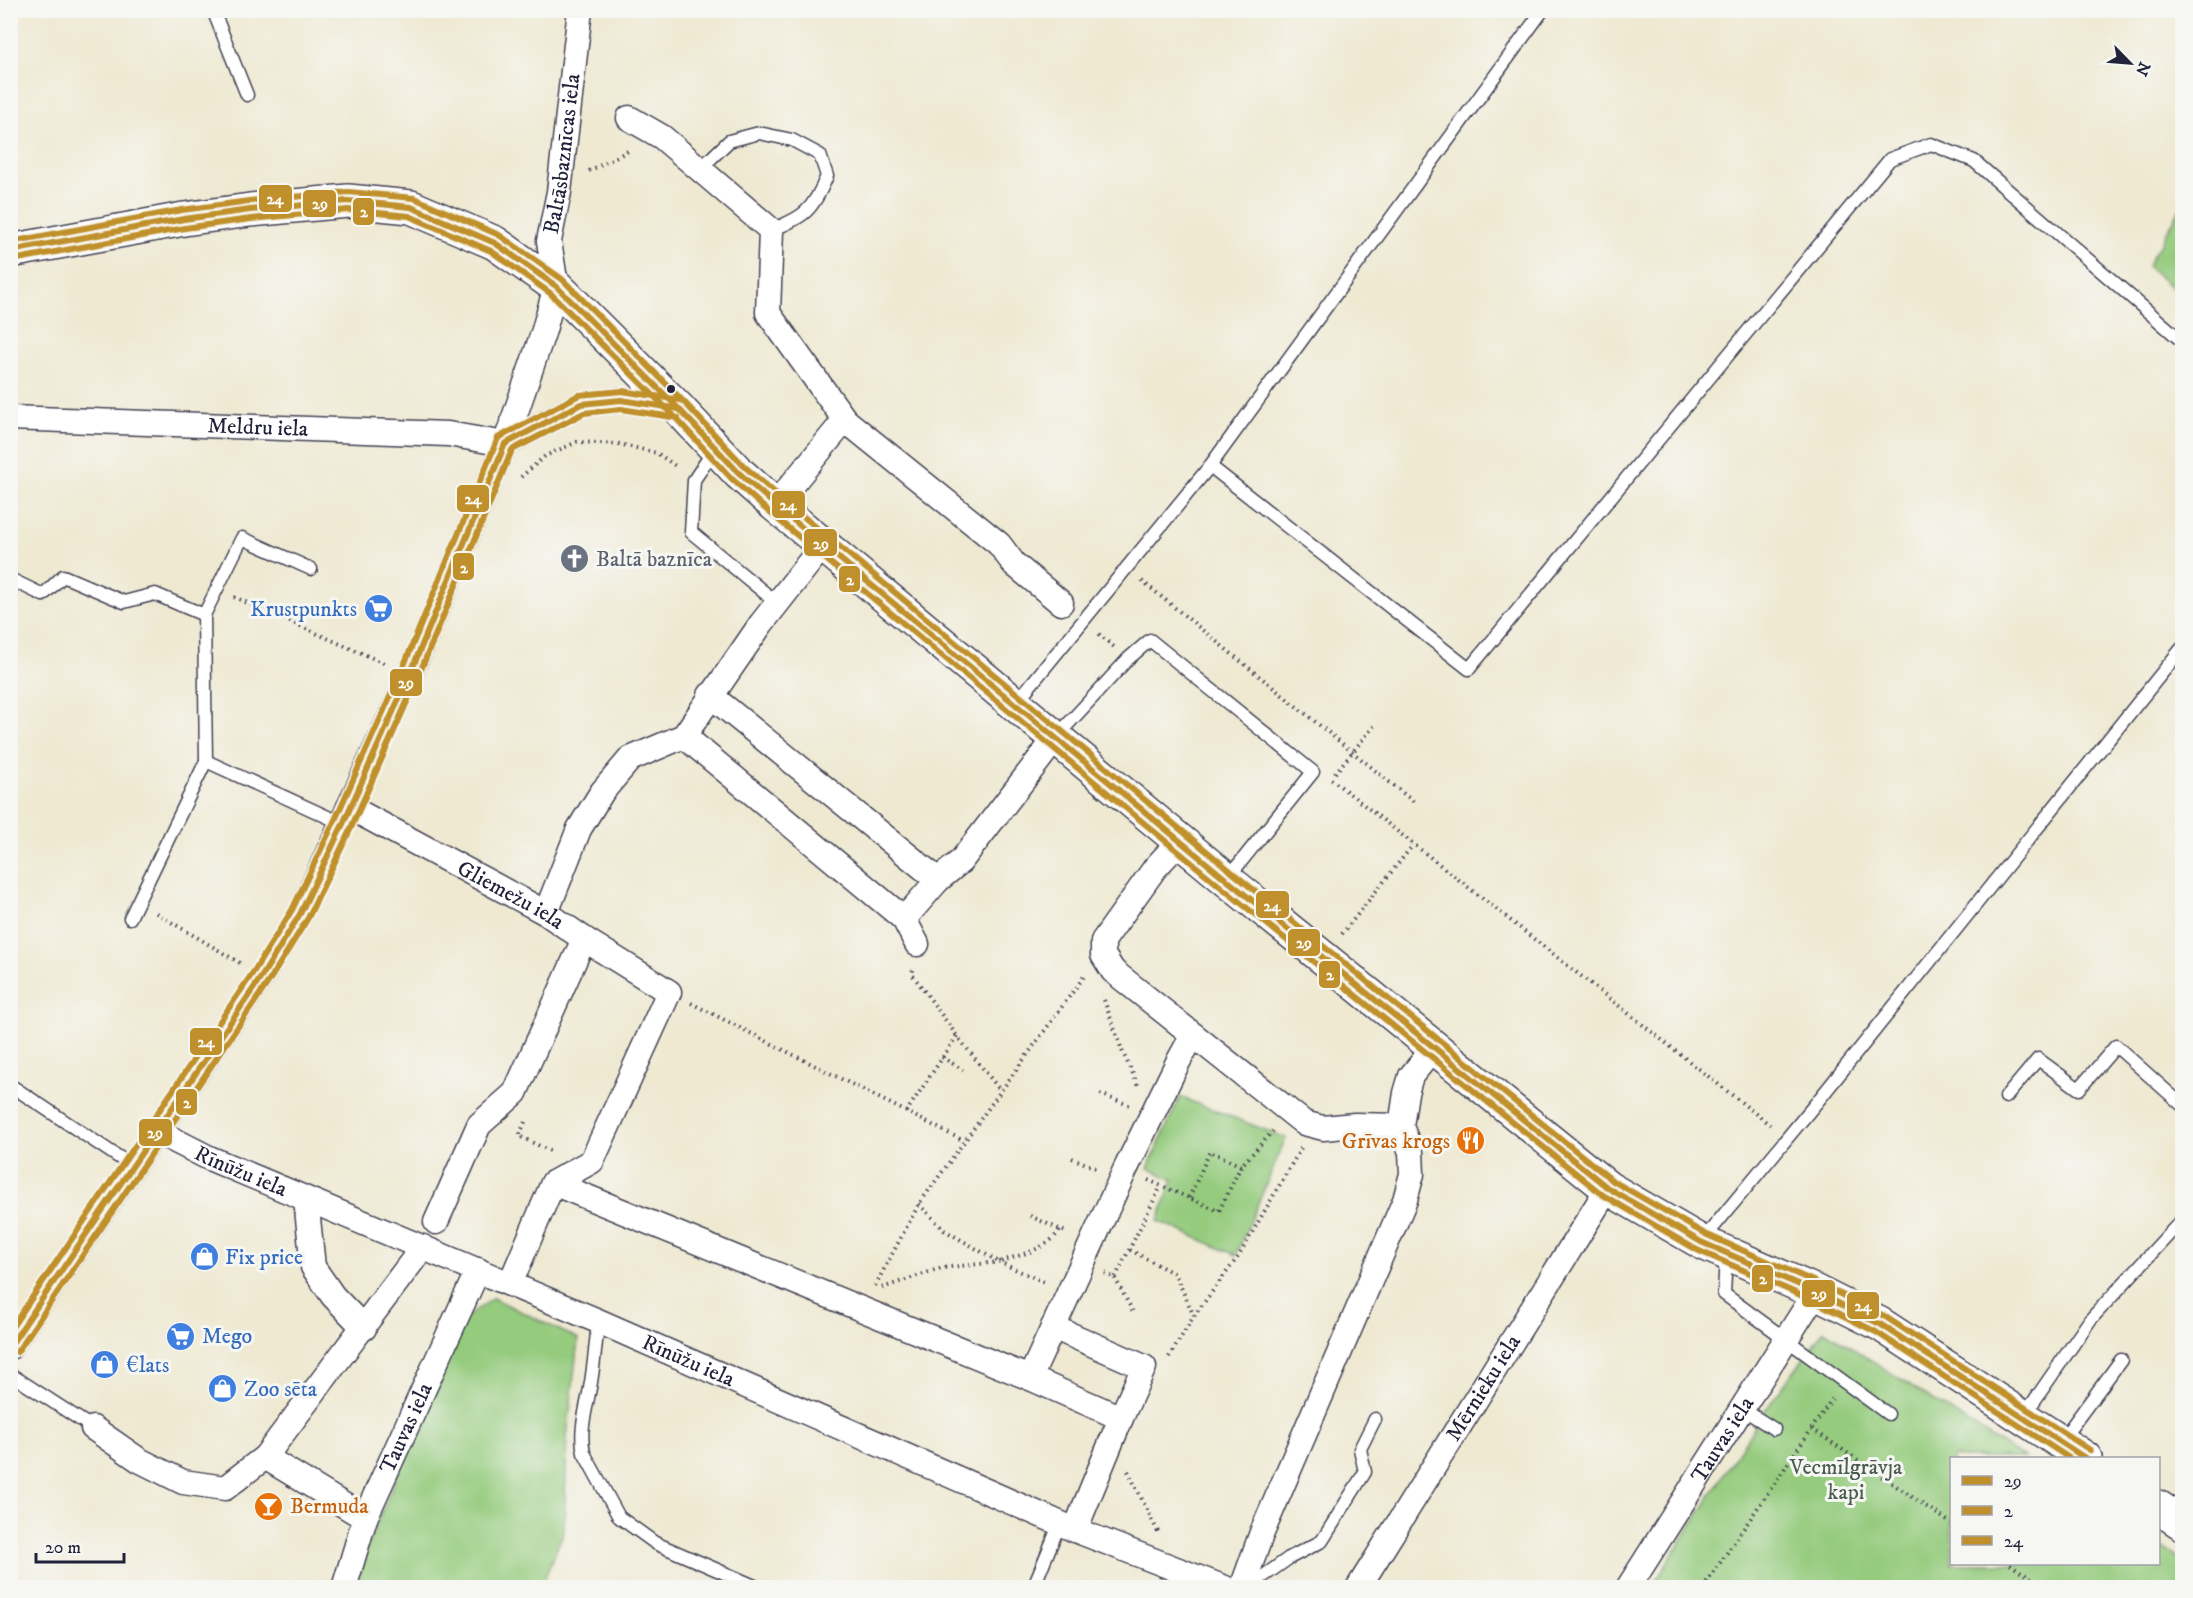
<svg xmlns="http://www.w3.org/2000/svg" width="2193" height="1598" font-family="'IM FELL DW Pica',serif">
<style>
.green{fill:#94cb7d;stroke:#5b765c;stroke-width:1.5}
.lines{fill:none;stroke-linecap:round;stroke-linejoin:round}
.lane-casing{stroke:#414052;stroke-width:15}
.street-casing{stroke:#414052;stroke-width:27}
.secondary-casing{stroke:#414052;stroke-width:36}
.path{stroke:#414052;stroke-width:4;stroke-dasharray:1.5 4.5;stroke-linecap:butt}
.lane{stroke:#fff;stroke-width:12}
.street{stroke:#fff;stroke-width:24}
.secondary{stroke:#fff;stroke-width:33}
.bus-1-casing{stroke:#f6f6f2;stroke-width:10}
.bus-2-casing{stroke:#f6f6f2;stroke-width:10}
.bus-3-casing{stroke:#f6f6f2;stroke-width:10}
.bus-1{stroke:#c0902c;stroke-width:6}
.bus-2{stroke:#c0902c;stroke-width:6}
.bus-3{stroke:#c0902c;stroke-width:6}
.bus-dot{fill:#22223b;stroke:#f6f6f2;stroke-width:2}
.labels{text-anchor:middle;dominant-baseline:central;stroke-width:6;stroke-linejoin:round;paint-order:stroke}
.street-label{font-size:22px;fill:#22223b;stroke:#f6f6f2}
.worship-label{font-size:22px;fill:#5b616d;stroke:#f6f6f2;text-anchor:start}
.shop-label{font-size:22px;fill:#366cbe;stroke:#f6f6f2;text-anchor:start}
.food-label{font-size:22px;fill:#c56008;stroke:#f6f6f2;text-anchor:end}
.park-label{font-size:22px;fill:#4a5d52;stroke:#f6f6f2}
.line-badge{stroke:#f6f6f2;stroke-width:2}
.badge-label{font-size:16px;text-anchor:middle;font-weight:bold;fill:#fff}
</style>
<rect width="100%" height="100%" fill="#f6f6f2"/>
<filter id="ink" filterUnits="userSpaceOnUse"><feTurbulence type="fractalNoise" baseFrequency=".0167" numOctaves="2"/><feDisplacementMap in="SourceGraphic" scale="12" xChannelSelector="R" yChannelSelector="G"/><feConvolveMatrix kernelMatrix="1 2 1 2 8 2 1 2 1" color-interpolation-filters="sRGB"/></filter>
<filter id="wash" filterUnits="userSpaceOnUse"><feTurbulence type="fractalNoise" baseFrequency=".008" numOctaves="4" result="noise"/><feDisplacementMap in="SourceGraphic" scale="24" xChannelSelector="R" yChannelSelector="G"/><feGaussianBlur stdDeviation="1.35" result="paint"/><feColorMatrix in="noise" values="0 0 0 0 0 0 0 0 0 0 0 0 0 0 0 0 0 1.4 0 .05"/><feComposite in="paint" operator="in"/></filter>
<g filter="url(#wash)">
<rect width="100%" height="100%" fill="#efe9d2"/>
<g class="green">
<path d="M 2182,206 L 2182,296 L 2147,266 Z"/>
<path d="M 1180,1097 L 1286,1138 L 1236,1255 L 1158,1221 L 1173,1180 L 1148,1168 Z"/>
<path d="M 493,1298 L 578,1339 L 567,1438 L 564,1531 L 541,1587 L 358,1588 L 363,1557 L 461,1321 Z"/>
<path d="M 1824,1330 L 2024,1458 L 1952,1458 L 1952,1564 L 2158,1564 L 2159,1545 L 2182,1561 L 2182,1587 L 1651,1588 L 1764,1412 Z"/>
</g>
</g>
<g filter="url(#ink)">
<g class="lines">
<defs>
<g id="lane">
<path d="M 213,10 L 247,95"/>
<path d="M 700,169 L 729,141 L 759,133 L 792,140 L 820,155 L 827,176 C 813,210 805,217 771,230"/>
<path d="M 714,450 L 694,480 L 691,532 L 777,603"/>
<path d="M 1210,466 L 1469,669 L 1890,159 L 1931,144 L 1974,161 L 2182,341"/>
<path d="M 10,579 L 43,595 L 63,576 L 124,602 L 155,594 L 204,615 L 206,761 L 343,824"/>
<path d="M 204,615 L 242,538 L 311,569"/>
<path d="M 1015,704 L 1210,466 L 1543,10"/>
<path d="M 1057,736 L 1128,659 L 1150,640 L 1313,772 L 1227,879"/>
<path d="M 130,918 L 206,761"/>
<path d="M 10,1085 L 132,1166"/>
<path d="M 2006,1097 L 2038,1059 L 2079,1089 L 2116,1046 L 2182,1105"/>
<path d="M 1702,1241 L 1817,1102 L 2182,648"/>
<path d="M 1726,1255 L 1724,1294 L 1888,1414"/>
<path d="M 598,1321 C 596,1343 594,1366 590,1388 C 586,1410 579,1431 584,1453 L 619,1517 L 655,1543 L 759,1588"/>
<path d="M 10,1374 L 93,1428"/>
<path d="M 1741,1408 L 1774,1429"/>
<path d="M 2023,1417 L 2090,1320 L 2182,1220"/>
<path d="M 2061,1441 L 2121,1360"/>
<path d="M 1033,1588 L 1060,1523"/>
<path d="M 1247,1588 L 1289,1558 L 1322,1541 L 1365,1472 L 1360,1449 L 1375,1419"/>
</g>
<g id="street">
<path d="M 629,118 L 662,137 L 771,230 L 768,313 L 845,420 L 775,505"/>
<path id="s1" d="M 10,418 L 448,434 L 505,444"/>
<path d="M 845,420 L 999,544 L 1014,564 L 1061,603"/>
<path d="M 505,444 L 581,404 L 621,400 L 679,409"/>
<path d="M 710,695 L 938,880"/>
<path d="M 684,736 L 904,919 L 917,944"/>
<path id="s2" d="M 349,807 L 546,913 L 584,939 L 669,992 L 592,1161 L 553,1183 L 510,1284"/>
<path d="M 1180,841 L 1155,868 L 1103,941 L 1103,955 L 1113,971 L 1304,1123 L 1323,1128 L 1355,1125 L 1401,1126"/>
<path d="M 546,913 L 579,829 L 602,792 L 630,759 L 684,736 L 761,624 L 823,545"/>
<path d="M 904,919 L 938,880 L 961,861 L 1055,739"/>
<path id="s3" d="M 156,1131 L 209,1158 L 598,1321 L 1075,1530 L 1225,1588"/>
<path d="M 553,1183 L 1030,1378"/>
<path d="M 306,1199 L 313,1267 L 333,1296 L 364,1328"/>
<path d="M 436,1222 L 479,1125 L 515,1093 L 584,939"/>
<path d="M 1053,1327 L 1144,1367 L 1121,1418"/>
<path id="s4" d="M 10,1347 L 262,976 L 300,914 L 410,674 L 505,444 L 544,330 L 556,286 L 549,241 L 559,192 L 580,10"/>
<path d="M 93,1428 L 139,1460 L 183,1482 L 225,1488 L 265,1457 L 423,1247"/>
<path d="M 265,1457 L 365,1518"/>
<path d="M 1075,1530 L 1121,1418 L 1030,1378 L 1125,1170 L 1178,1062 L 1193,1035"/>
<path id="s5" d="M 344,1588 L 365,1518 L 478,1270"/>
<path d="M 1242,1588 L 1261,1535 L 1405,1200 L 1412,1174 L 1411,1152 L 1401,1126 L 1406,1093 L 1411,1076 L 1434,1048"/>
<path id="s6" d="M 1358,1588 L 1608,1188"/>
<path id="s7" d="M 1628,1588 L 1816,1292"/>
</g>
<g id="secondary">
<path d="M 10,251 L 184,219 L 250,210 L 348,201 L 411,207 L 495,243 L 556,286 L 679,409 L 739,473 L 775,505 L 1227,880 L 1608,1188 L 1701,1242 L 1816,1292 L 1880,1324 L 2085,1458"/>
<path d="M 2158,1507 L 2182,1523"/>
</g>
</defs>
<use href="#lane" class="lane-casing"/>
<use href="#street" class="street-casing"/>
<use href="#secondary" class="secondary-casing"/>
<g class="path">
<path d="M 589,171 L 630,150"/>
<path d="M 521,477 L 545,456 L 577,442 L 619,444 L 657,453 L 677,467"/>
<path d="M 1142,581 L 1414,802"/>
<path d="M 234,597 L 386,664"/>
<path d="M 1099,634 L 1114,647"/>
<path d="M 1335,773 L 1374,726"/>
<path d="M 1331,779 L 1770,1125"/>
<path d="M 156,913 L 240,963"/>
<path d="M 1342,934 L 1413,845"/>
<path d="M 913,970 L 912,974 L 957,1036"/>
<path d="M 1104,1000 L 1123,1053 L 1138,1085"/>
<path d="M 691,1003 L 964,1141"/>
<path d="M 942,1057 L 963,1070"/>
<path d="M 1100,1094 L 1129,1105"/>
<path d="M 906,1112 L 957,1036 L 1000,1090"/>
<path d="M 525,1122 L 519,1136 L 552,1152"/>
<path d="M 1072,1158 L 1096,1168"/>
<path d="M 1148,1180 L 1219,1211 L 1241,1166 L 1273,1131"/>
<path d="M 1189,1198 L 1210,1151 L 1241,1166"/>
<path d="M 919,1204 L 944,1230 L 999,1262 C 1019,1255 1050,1249 1060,1229"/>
<path d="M 1030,1216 L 1068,1233"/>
<path d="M 1130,1250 L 1175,1274 L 1194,1316"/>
<path d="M 1105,1273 L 1115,1278 L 1161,1186"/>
<path d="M 1115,1278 L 1133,1312"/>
<path d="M 875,1286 L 919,1204 L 1085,975"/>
<path d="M 882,1288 L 941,1268 L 999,1262 L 1044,1282"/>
<path d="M 1169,1357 L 1194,1316 L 1238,1257 L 1301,1148"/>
<path d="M 1812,1429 L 1952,1524"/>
<path d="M 1128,1471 L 1159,1534"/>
<path d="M 2010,1564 L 2045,1588"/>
<path d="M 1703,1588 L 1832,1399"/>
</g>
<use href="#lane" class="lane"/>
<use href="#street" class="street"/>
<use href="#secondary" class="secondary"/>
<defs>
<g id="bus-1">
<path d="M 10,251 L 184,219 L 250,210 L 348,201 L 411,207 L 495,243 L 556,286 L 679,409 L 739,473 L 775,505 L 1227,880 L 1608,1188 L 1701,1242 L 1816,1292 L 1880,1324 L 2085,1458"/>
<path d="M 505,444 L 581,404 L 621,400 L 679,409"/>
<path d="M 10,1346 L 262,976 L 300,914 L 343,824 L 410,674 L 505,444"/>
</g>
<g id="bus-2">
<path d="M 12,260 L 185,228 L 251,219 L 348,210 L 409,216 L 491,251 L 550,293 L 673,415 L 732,479 L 769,512 L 1221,887 L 1603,1195 L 1697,1250 L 1812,1300 L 1876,1332 L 2069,1458"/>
<path d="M 17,1352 L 269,981 L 308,918 L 351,828 L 418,677 L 512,450 L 584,413 L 621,409 L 678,418"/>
</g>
<g id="bus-3">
<path d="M 10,242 L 182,210 L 249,201 L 348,192 L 414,198 L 499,235 L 562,279 L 685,403 L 745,467 L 781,498 L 1233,873 L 1613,1181 L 1705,1234 L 1820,1284 L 1884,1316 L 2090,1450"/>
<path d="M 10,1330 L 254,971 L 292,910 L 335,820 L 402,670 L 498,438 L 579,395 L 622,391 L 680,400"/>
</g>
</defs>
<use href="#bus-1" class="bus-1-casing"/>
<use href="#bus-2" class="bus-2-casing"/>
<use href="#bus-3" class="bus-3-casing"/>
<use href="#bus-1" class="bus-1"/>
<use href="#bus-2" class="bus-2"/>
<use href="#bus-3" class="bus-3"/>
</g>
</g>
<defs>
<symbol id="church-disc" viewBox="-11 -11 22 22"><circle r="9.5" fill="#6b7280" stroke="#f6f6f2"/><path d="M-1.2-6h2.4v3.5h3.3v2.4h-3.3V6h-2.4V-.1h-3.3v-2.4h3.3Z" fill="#fff"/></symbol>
<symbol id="supermarket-disc" viewBox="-11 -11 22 22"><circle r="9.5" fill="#3f7fe0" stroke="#f6f6f2"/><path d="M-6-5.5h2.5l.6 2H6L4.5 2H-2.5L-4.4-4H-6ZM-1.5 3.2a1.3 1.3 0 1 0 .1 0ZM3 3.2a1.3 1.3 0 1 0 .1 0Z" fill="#fff"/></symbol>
<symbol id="restaurant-disc" viewBox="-11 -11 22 22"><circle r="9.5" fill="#e8710a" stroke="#f6f6f2"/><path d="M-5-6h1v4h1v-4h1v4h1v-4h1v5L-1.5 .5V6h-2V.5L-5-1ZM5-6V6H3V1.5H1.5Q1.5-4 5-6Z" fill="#fff"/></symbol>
<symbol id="shop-disc" viewBox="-11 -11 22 22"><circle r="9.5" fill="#3f7fe0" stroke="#f6f6f2"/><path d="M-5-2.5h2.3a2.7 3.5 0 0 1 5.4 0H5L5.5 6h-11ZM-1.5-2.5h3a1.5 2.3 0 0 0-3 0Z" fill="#fff"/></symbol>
<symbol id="bar-disc" viewBox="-11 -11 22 22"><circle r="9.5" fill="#e8710a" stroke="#f6f6f2"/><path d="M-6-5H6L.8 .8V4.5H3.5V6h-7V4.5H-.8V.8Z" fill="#fff"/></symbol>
</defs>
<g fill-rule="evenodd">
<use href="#church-disc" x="558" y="542" width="33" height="33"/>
<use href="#supermarket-disc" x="362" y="592" width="33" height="33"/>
<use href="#restaurant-disc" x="1454" y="1124" width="33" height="33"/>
<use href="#shop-disc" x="188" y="1240" width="33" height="33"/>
<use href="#supermarket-disc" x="164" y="1320" width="33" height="33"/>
<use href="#shop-disc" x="88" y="1348" width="33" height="33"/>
<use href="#shop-disc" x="206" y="1372" width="33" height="33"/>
<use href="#bar-disc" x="252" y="1490" width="33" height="33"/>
</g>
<circle class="bus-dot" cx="671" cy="389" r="5"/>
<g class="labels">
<g class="street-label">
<text stroke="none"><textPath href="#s4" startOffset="1334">Baltāsbaznīcas iela</textPath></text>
<text stroke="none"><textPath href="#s1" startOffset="248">Meldru iela</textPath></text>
<text stroke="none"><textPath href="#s2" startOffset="184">Gliemežu iela</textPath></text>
<text stroke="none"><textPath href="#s3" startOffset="94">Rīnūžu iela</textPath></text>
<text stroke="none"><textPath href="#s3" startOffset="580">Rīnūžu iela</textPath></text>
<text stroke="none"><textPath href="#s6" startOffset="236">Mērnieku iela</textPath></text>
<text stroke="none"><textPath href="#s5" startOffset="172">Tauvas iela</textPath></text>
<text stroke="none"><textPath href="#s7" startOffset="176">Tauvas iela</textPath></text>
</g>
<g class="worship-label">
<text x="596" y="559">Baltā baznīca</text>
</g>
<g class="shop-label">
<text x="357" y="609" text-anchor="end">Krustpunkts</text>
<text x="225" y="1257">Fix price</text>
<text x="202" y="1336">Mego</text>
<text x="126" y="1365">€lats</text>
<text x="244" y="1389">Zoo sēta</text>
</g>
<g class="food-label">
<text x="1450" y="1141">Grīvas krogs</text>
<text x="290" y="1506" text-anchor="start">Bermuda</text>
</g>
<g class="park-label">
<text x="1846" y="1467">Vecmīlgrāvja<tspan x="1846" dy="25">kapi</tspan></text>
</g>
</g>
<g class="line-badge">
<rect x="258" y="184" width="35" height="29" rx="6" fill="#c0902c"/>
<rect x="302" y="189" width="35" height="29" rx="6" fill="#c0902c"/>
<rect x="352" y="197" width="23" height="29" rx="6" fill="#c0902c"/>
<rect x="456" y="484" width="34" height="29" rx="6" fill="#c0902c"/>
<rect x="771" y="490" width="35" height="29" rx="6" fill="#c0902c"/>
<rect x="803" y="528" width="35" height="29" rx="6" fill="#c0902c"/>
<rect x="452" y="552" width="23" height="29" rx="6" fill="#c0902c"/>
<rect x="838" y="565" width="23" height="28" rx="6" fill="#c0902c"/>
<rect x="389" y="668" width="34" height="29" rx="6" fill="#c0902c"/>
<rect x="1255" y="890" width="35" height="29" rx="6" fill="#c0902c"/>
<rect x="1287" y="928" width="34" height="29" rx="6" fill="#c0902c"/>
<rect x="1318" y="960" width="23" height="29" rx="6" fill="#c0902c"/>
<rect x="189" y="1027" width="34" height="29" rx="6" fill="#c0902c"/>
<rect x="175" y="1088" width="23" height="28" rx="6" fill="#c0902c"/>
<rect x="138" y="1118" width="35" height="29" rx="6" fill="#c0902c"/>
<rect x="1751" y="1264" width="23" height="29" rx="6" fill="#c0902c"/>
<rect x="1801" y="1279" width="35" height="29" rx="6" fill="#c0902c"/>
<rect x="1846" y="1291" width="34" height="29" rx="6" fill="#c0902c"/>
</g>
<g class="badge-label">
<text x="275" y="204">24</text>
<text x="320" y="209">29</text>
<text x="364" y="217">2</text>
<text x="473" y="504">24</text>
<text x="788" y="510">24</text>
<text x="821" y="549">29</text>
<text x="464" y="573">2</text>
<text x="850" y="585">2</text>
<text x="406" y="688">29</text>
<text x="1272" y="911">24</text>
<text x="1304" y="948">29</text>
<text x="1330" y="980">2</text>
<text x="206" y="1047">24</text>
<text x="187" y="1108">2</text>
<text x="155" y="1138">29</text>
<text x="1763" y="1284">2</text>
<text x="1819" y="1299">29</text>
<text x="1863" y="1311">24</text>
</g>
<rect width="2193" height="1598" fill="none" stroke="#f6f6f2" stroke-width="36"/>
<rect x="1950" y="1457" width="210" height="108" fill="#f6f6f2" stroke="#a1a1a9" stroke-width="1.5"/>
<rect x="1962" y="1476" width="30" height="9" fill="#c0902c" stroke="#a1a1a9" stroke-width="1.5"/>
<text x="2004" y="1487" font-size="18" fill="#22223b">29</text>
<rect x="1962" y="1506" width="30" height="9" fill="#c0902c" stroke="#a1a1a9" stroke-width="1.5"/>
<text x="2004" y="1517" font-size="18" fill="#22223b">2</text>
<rect x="1962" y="1536" width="30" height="9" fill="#c0902c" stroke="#a1a1a9" stroke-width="1.5"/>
<text x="2004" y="1547" font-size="18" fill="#22223b">24</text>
<g transform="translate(2130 63) rotate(115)" stroke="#f6f6f2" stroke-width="4.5" paint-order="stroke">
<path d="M0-4.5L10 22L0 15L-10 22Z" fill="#22223b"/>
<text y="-9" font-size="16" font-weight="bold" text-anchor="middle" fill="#22223b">N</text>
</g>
<path d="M36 1553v9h88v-9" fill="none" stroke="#22223b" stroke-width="3"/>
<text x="45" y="1553" font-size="18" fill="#22223b" stroke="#f6f6f2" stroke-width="4.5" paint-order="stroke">20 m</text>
</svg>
